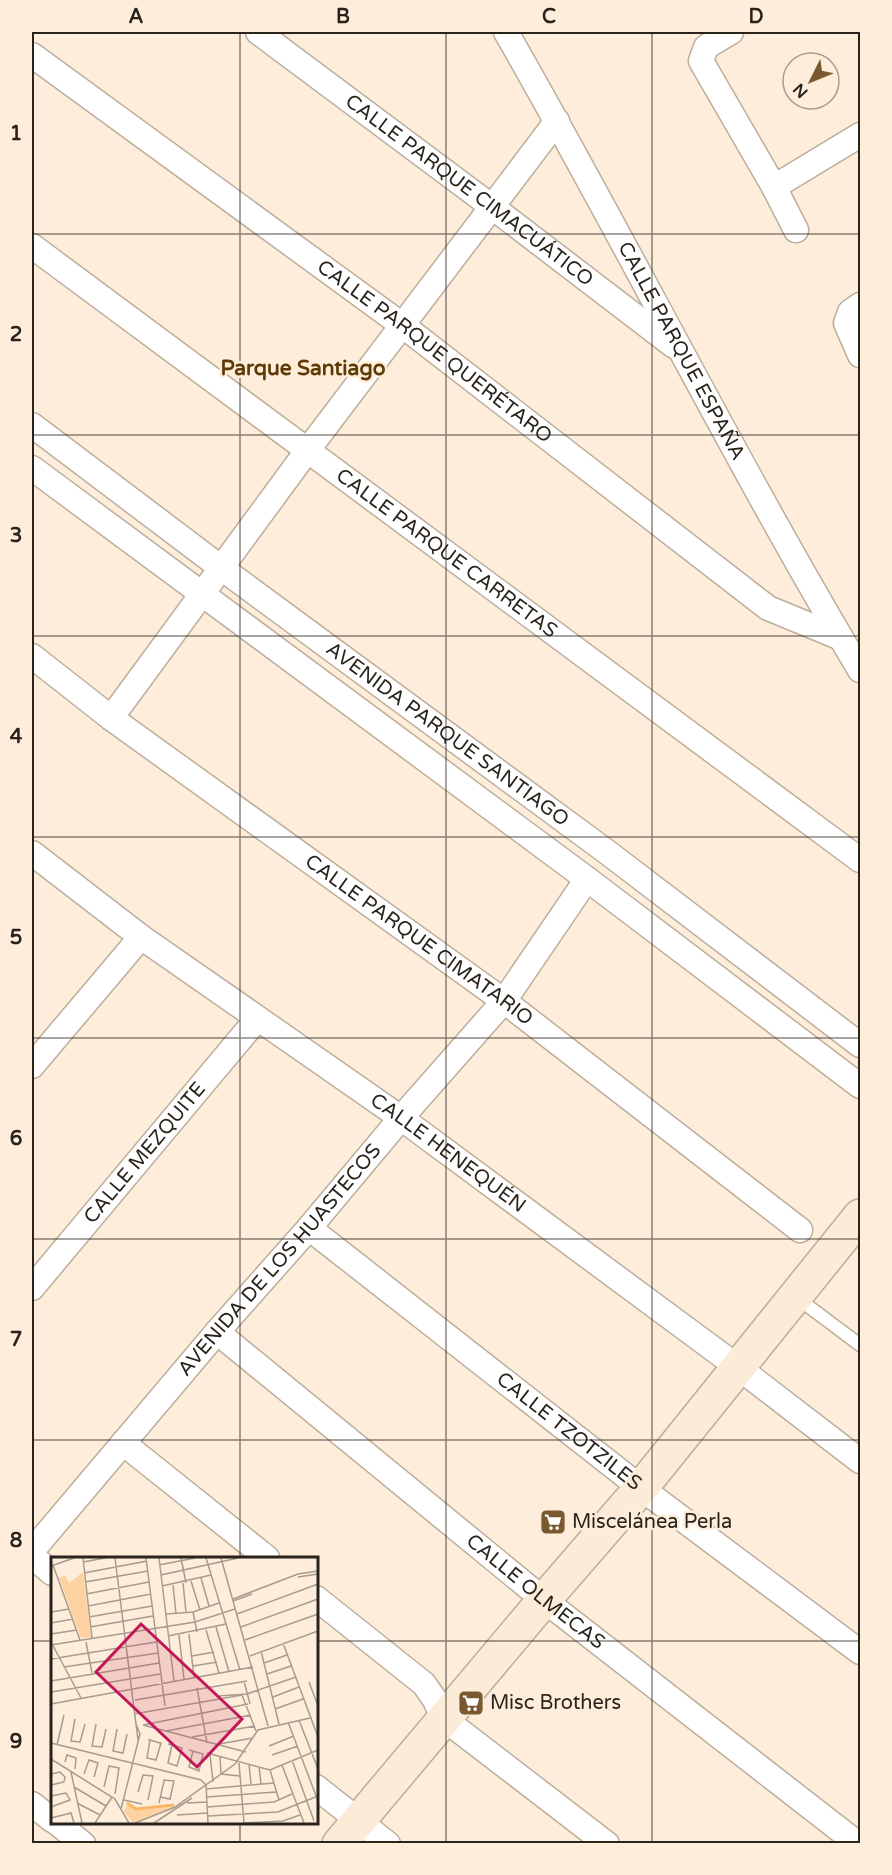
<svg xmlns="http://www.w3.org/2000/svg" width="892" height="1875" font-family="'Varela Round',sans-serif">
<style>
.lines{fill:none;stroke-linecap:round;stroke-linejoin:round}
.lane-casing{stroke:#bdae9c;stroke-width:15}
.street-casing{stroke:#bdae9c;stroke-width:27}
.secondary-casing{stroke:#bdae9c;stroke-width:36}
.lane{stroke:#fff;stroke-width:12}
.street{stroke:#fff;stroke-width:24}
.secondary{stroke:#fcebd6;stroke-width:33}
.grid{fill:none;stroke:#29231c;stroke-width:1.5;stroke-opacity:0.55}
.labels{text-anchor:middle;dominant-baseline:central;stroke-width:5;stroke-linejoin:round;paint-order:stroke}
.street-label{font-size:20px;fill:#29231c;stroke:#fdedda}
.poi-label{font-size:20px;fill:#29231c;stroke:#fdedda;text-anchor:start}
.neighbourhood-label{font-size:21px;font-weight:bold;fill:#5e3b05;stroke:#fdedda}
.inset-river{fill:none;stroke:#fab763;stroke-width:3}
.inset-road{fill:none;stroke:#a89c8e;stroke-width:1.5}
.view{fill:#c2185b;fill-opacity:0.15;stroke:#c2185b;stroke-width:3}
.inset-edge{fill:none;stroke:#29231c;stroke-width:3}
.neatline{fill:none;stroke:#29231c;stroke-width:2}
.grid-label{font-size:20px;text-anchor:middle;font-weight:bold;fill:#29231c}
</style>
<rect width="100%" height="100%" fill="#fdedda"/>
<g class="lines">
<defs>
<path id="lane" d="M 796,1297 L 860,1345"/>
<g id="street">
<path id="s1" d="M 258,32 L 491,206 L 674,346"/>
<path id="s2" d="M 506,32 C 627,243 735,461 860,670"/>
<path d="M 731,32 L 706,47 L 701,61 L 774,187 L 796,230"/>
<path id="s3" d="M 32,55 L 402,325 L 768,608 L 841,638"/>
<path d="M 774,187 L 860,135"/>
<path id="s4" d="M 32,246 L 860,860"/>
<path d="M 860,305 L 850,312 L 846,323 L 860,355"/>
<path id="s5" d="M 32,425 L 220,567 L 607,852 L 860,1045"/>
<path d="M 32,468 L 587,879 L 860,1086"/>
<path id="s6" d="M 32,656 L 111,718 L 504,1001 L 800,1230"/>
<path d="M 111,718 L 307,451 L 557,121"/>
<path id="s7" d="M 32,853 L 141,937 L 401,1118 L 739,1368 L 860,1461"/>
<path d="M 32,1066 L 141,937"/>
<path id="s8" d="M 309,1228 L 641,1488 L 860,1652"/>
<path id="s9" d="M 32,1288 L 257,1019"/>
<path id="s10" d="M 217,1332 L 544,1600 L 858,1844"/>
<path d="M 123,1443 L 267,1558"/>
<path id="s11" d="M 32,1551 L 217,1332 L 309,1228 L 401,1118 L 504,1001 L 587,879"/>
<path d="M 32,1556 L 52,1573"/>
<path d="M 316,1598 L 424,1684 L 435,1700 L 443,1718 L 607,1844"/>
<path d="M 316,1787 L 388,1844"/>
<path d="M 32,1804 L 52,1820"/>
<path d="M 56,1822 L 83,1844"/>
</g>
<path id="secondary" d="M 339,1844 L 544,1600 L 641,1488 L 860,1216"/>
</defs>
<use href="#lane" class="lane-casing"/>
<use href="#street" class="street-casing"/>
<use href="#secondary" class="secondary-casing"/>
<use href="#lane" class="lane"/>
<use href="#street" class="street"/>
<use href="#secondary" class="secondary"/>
</g>
<path class="grid" d="M 240,32 L 240,1558M 446,32 L 446,1844M 652,32 L 652,1844M 32,234 L 860,234M 32,435 L 860,435M 32,636 L 860,636M 32,837 L 860,837M 32,1038 L 860,1038M 32,1239 L 860,1239M 32,1440 L 860,1440M 32,1641 L 52,1641M 316,1641 L 860,1641M 240,1822 L 240,1844"/>
<defs>
<symbol id="supermarket-square" viewBox="-11 -11 22 22"><rect x="-9" y="-9" width="18" height="18" rx="4" fill="#7a5930" stroke="#fdedda"/><path d="M-6-5.5h2.5l.6 2H6L4.5 2H-2.5L-4.4-4H-6ZM-1.5 3.2a1.3 1.3 0 1 0 .1 0ZM3 3.2a1.3 1.3 0 1 0 .1 0Z" fill="#fff"/></symbol>
</defs>
<g fill-rule="evenodd">
<use href="#supermarket-square" x="538" y="1507" width="30" height="30"/>
<use href="#supermarket-square" x="456" y="1688" width="30" height="30"/>
</g>
<g class="labels">
<g class="street-label">
<text stroke="none"><textPath href="#s1" startOffset="264">CALLE PARQUE CIMACUÁTICO</textPath></text>
<text stroke="none"><textPath href="#s2" startOffset="364">CALLE PARQUE ESPAÑA</textPath></text>
<text stroke="none"><textPath href="#s3" startOffset="500">CALLE PARQUE QUERÉTARO</textPath></text>
<text stroke="none"><textPath href="#s4" startOffset="516">CALLE PARQUE CARRETAS</textPath></text>
<text stroke="none"><textPath href="#s5" startOffset="518">AVENIDA PARQUE SANTIAGO</textPath></text>
<text stroke="none"><textPath href="#s6" startOffset="480">CALLE PARQUE CIMATARIO</textPath></text>
<text stroke="none"><textPath href="#s9" startOffset="176">CALLE MEZQUITE</textPath></text>
<text stroke="none"><textPath href="#s7" startOffset="513">CALLE HENEQUÉN</textPath></text>
<text stroke="none"><textPath href="#s11" startOffset="382">AVENIDA DE LOS HUASTECOS</textPath></text>
<text stroke="none"><textPath href="#s8" startOffset="330">CALLE TZOTZILES</textPath></text>
<text stroke="none"><textPath href="#s10" startOffset="411">CALLE OLMECAS</textPath></text>
</g>
<g class="poi-label">
<text x="572" y="1522">Miscelánea Perla</text>
<text x="490" y="1703">Misc Brothers</text>
</g>
<g class="neighbourhood-label">
<text x="303" y="368">Parque Santiago</text>
</g>
</g>
<g transform="translate(51 1557)">
<rect width="267" height="267" fill="#fdedda"/>
<path d="M 32,15 L 40,80 L 30,81 L 8,21 L 14,18 L 18,26 ZM 76,247 L 85,253 L 121,250 L 82,266 L 73,254 Z" fill="#fdd2a0"/>
<path class="inset-river" d="M 76,246 L 85,252 L 123,248"/>
<path class="inset-road" d="M 32,1 L 41,81M 64,1 L 87,183M 95,1 L 114,149M 108,1 L 123,124M 130,1 L 135,26M 155,1 L 189,113M 170,1 L 217,169M 32,5 L 54,1M 2,8 L 29,83M 108,8 L 144,1M 0,9 L 23,1M 33,16 L 96,4M 110,18 L 187,1M 247,20 L 267,17M 150,21 L 158,49M 140,24 L 149,53M 34,25 L 97,14M 132,26 L 135,55M 122,28 L 125,57M 111,29 L 160,18M 35,37 L 98,25M 182,42 L 247,17 L 267,14M 182,44 L 201,37M 37,49 L 100,37M 0,55 L 18,52M 142,55 L 146,75M 115,57 L 142,55 L 168,46M 186,57 L 267,27M 38,60 L 101,49M 0,66 L 22,62M 39,70 L 102,59M 165,70 L 178,115M 190,70 L 267,42M 155,73 L 168,116M 0,77 L 26,73M 138,77 L 143,120M 128,78 L 133,122M 117,79 L 175,67M 194,83 L 267,57M 0,85 L 30,141M 35,85 L 41,116M 232,86 L 267,180M 0,88 L 144,65 L 184,52M 210,94 L 228,167M 141,99 L 163,95M 199,99 L 267,74M 0,102 L 105,85M 213,106 L 236,98M 142,109 L 166,105M 13,110 L 107,96M 216,117 L 240,109M 0,124 L 108,106M 193,124 L 199,147M 258,125 L 267,149M 146,131 L 156,186M 0,135 L 109,117M 196,137 L 245,120M 168,139 L 196,137M 222,140 L 248,130M 84,143 L 196,124M 0,147 L 202,110M 224,152 L 252,142M 83,157 L 191,138 L 205,174M 24,162 L 20,184 L 29,185 L 34,167M 248,163 L 267,212M 237,165 L 267,244M 0,166 L 0,147M 45,167 L 41,189 L 51,190 L 55,172M 92,168 L 195,195M 92,168 L 197,147M 66,172 L 62,194 L 72,196 L 76,177M 115,174 L 200,158M 141,180 L 204,169M 97,183 L 99,183 L 109,186 L 110,186 L 105,203 L 96,201 L 99,183M 0,186 L 150,223 L 155,228 L 157,266M 117,187 L 121,188 L 131,191 L 126,209 L 117,206 L 121,188M 168,187 L 202,181M 6,188 L 13,158M 218,189 L 243,179M 138,193 L 152,197 L 148,214 L 138,210 L 142,194M 156,196 L 219,213 L 267,193M 159,197 L 162,225M 221,198 L 247,189M 169,199 L 170,217 L 189,219M 0,202 L 64,242 L 78,266M 241,203 L 263,264M 14,205 L 16,198 L 25,201 L 24,212M 188,206 L 193,266M 198,207 L 200,227M 231,208 L 253,266M 208,209 L 210,227M 219,213 L 228,243M 20,215 L 31,266M 0,217 L 9,215 L 14,220 L 13,225 L 0,228M 33,217 L 38,203 L 47,206 L 43,220M 23,230 L 55,249M 53,230 L 58,209 L 68,211 L 64,237M 155,232 L 223,226M 87,235 L 92,218 L 102,219 L 97,243M 0,239 L 15,236 L 19,243 L 0,250M 155,240 L 226,235M 73,243 L 91,247M 26,246 L 49,258M 108,246 L 113,224 L 113,223 L 123,224 L 119,242 L 109,240M 136,246 L 156,245M 156,250 L 223,245 L 241,237M 70,252 L 89,177 L 85,167M 126,258 L 157,256M 157,259 L 227,255 L 267,239M 0,261 L 20,256 L 23,266M 44,266 L 61,240M 84,266 L 124,250 L 184,207 L 207,173 L 259,161M 103,266 L 141,241M 192,266 L 232,264 L 249,258"/>
<path class="view" d="M 90,67 L 191,162 L 146,210 L 45,115 Z"/>
<rect width="267" height="267" class="inset-edge"/>
</g>
<rect width="892" height="1875" fill="none" stroke="#fdedda" stroke-width="66"/>
<g transform="translate(811 81) rotate(227)"><circle r="28" fill="#fdedda" stroke="#a89c8e" stroke-width="1.5"/>
<path d="M0-4.5L10 22L0 15L-10 22Z" fill="#7a5930"/>
<text y="-9" font-size="16" font-weight="bold" text-anchor="middle" fill="#29231c">N</text>
</g>
<rect x="33" y="33" width="826" height="1809" class="neatline"/>
<g class="grid-label">
<text x="136" y="23">A</text>
<text x="343" y="23">B</text>
<text x="549" y="23">C</text>
<text x="756" y="23">D</text>
<text x="16" y="140">1</text>
<text x="16" y="341">2</text>
<text x="16" y="542">3</text>
<text x="16" y="743">4</text>
<text x="16" y="944">5</text>
<text x="16" y="1145">6</text>
<text x="16" y="1346">7</text>
<text x="16" y="1547">8</text>
<text x="16" y="1748">9</text>
</g>
</svg>
